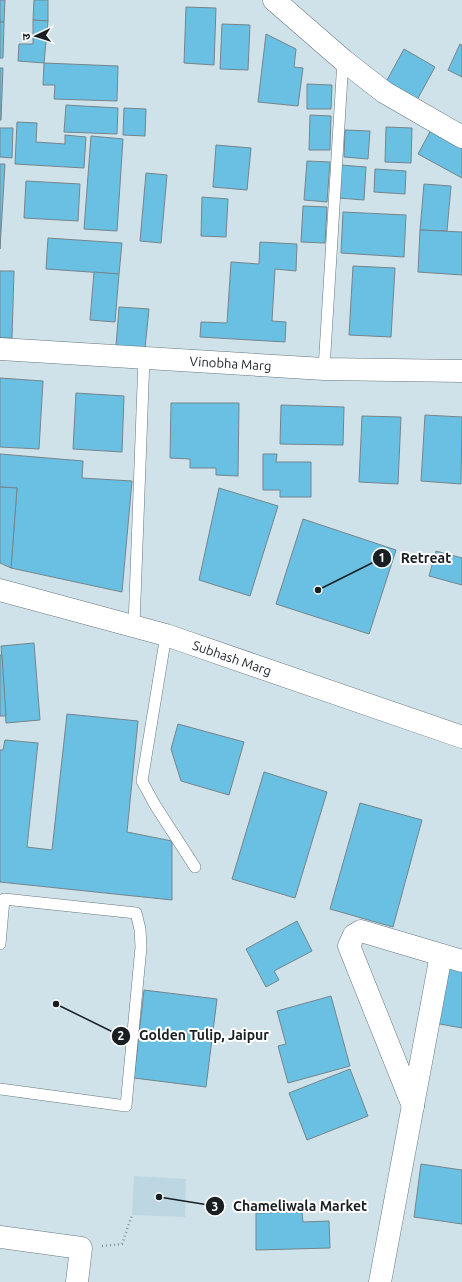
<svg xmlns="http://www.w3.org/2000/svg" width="462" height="1282" font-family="Ubuntu,'Noto Sans Devanagari',sans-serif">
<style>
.built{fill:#bcd6e2}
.building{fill:#6ac0e2;stroke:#74858c}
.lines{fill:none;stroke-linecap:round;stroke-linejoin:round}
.service-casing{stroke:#66777e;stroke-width:12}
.minor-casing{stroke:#66777e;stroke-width:23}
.path{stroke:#87959b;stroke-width:2.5;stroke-dasharray:1 3;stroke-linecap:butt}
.service{stroke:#fff;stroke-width:11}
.minor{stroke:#fff;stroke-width:22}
.labels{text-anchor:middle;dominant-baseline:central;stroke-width:4;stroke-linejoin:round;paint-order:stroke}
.street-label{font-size:13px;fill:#181e21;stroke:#fff}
.leader{fill:none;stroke:#181e21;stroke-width:1.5}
.callout-dot{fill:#181e21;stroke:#fff;stroke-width:1.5}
.mark-label{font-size:12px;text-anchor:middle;font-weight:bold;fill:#fff}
.callout-label{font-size:14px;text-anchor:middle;font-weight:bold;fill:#181e21;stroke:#fff;stroke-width:4;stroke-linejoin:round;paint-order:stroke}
</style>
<rect width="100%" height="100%" fill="#cfe2ea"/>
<path class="built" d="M 134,1176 L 186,1179 L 185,1217 L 132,1215 Z"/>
<g class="building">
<path d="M 0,0 L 5,0 L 4,22 L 0,22 Z"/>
<path d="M 34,0 L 48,0 L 48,21 L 33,20 Z"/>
<path d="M 186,7 L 216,8 L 214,65 L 184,63 Z"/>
<path d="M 33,20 L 48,21 L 44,63 L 18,61 L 19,44 L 33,44 Z"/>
<path d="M 0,22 L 4,22 L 3,58 L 0,58 Z"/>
<path d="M 222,24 L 250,25 L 248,70 L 220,69 Z"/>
<path d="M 266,34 L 296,49 L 294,67 L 303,68 L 298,106 L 258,102 Z"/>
<path d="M 460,44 L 462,45 L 462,77 L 448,70 Z"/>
<path d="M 404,49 L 435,67 L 417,100 L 386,82 Z"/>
<path d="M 44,63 L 118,66 L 117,101 L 54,99 L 55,85 L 43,85 Z"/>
<path d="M 0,68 L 3,68 L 1,120 L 0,120 Z"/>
<path d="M 307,84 L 332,85 L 331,109 L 307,109 Z"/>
<path d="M 66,105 L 118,108 L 117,134 L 64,132 Z"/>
<path d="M 124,108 L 146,109 L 145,136 L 123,135 Z"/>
<path d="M 310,115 L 331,116 L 330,150 L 309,150 Z"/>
<path d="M 17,122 L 37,123 L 36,142 L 65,144 L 65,135 L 86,137 L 84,168 L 15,164 Z"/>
<path d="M 386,127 L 412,128 L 411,163 L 385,162 Z"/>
<path d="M 0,128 L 13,128 L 12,158 L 0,157 Z"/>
<path d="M 432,128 L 462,144 L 462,178 L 418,154 Z"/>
<path d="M 345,130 L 370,131 L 368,159 L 344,157 Z"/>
<path d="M 91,136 L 123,139 L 117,231 L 84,229 Z"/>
<path d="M 216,145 L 251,148 L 247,190 L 213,187 Z"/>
<path d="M 307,161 L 330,162 L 327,202 L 304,200 Z"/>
<path d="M 0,164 L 5,164 L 0,249 Z"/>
<path d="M 341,165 L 366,167 L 364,200 L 338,198 Z"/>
<path d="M 375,169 L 406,171 L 405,194 L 374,192 Z"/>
<path d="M 146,173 L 167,175 L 161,243 L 140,241 Z"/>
<path d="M 26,181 L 80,184 L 78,221 L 24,218 Z"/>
<path d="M 424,184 L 451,186 L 447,231 L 420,230 Z"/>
<path d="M 202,197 L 228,199 L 226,237 L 201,236 Z"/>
<path d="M 303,206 L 327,207 L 325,243 L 301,242 Z"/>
<path d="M 343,212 L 406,215 L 404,257 L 341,253 Z"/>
<path d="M 420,230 L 462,232 L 462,275 L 418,272 Z"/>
<path d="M 48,238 L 122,243 L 119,274 L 46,269 Z"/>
<path d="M 260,242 L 297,244 L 296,271 L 275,269 L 272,321 L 286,322 L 285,342 L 200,337 L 201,322 L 227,323 L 231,262 L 259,264 Z"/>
<path d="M 353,266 L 395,268 L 391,337 L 349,335 Z"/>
<path d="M 0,271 L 14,271 L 12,338 L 0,338 Z"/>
<path d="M 94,272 L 119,274 L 115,322 L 90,320 Z"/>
<path d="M 119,307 L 149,309 L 145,348 L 116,346 Z"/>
<path d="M 0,378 L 43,381 L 39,449 L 0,447 Z"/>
<path d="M 76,393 L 124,396 L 122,452 L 73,449 Z"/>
<path d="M 171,403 L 239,403 L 238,476 L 216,475 L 216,468 L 190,468 L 190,459 L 170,458 Z"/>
<path d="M 281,405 L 344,407 L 343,445 L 280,444 Z"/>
<path d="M 425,415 L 462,417 L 461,484 L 421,481 Z"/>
<path d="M 362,416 L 401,417 L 398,484 L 359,482 Z"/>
<path d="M 0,454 L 83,461 L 82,478 L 132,481 L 122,592 L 11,568 L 17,488 L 0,487 Z"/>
<path d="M 263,454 L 277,454 L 276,462 L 311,462 L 311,497 L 280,497 L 280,490 L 263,490 Z"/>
<path d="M 0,487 L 17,488 L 11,568 L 0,563 Z"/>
<path d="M 219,488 L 278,506 L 250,596 L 199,580 Z"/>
<path d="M 303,519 L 396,550 L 369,634 L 276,604 Z"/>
<path d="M 436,551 L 462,558 L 462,585 L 429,576 Z"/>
<path d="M 34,643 L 40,720 L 6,723 L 1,646 Z"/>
<path d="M 0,655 L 2,655 L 6,716 L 0,716 Z"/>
<path d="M 67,714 L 138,721 L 127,832 L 172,841 L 172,900 L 0,882 L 0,750 L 3,750 L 5,740 L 38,743 L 27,847 L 52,850 Z"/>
<path d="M 178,724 L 244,742 L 229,795 L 181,781 L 171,749 Z"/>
<path d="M 264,772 L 327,792 L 295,898 L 232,879 Z"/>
<path d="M 360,803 L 422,820 L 393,927 L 330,909 Z"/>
<path d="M 297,921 L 312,951 L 274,971 L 279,980 L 266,987 L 246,949 Z"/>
<path d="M 447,966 L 462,970 L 462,1028 L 434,1023 Z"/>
<path d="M 144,990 L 217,999 L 206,1087 L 134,1078 Z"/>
<path d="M 331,996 L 350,1066 L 288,1083 L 278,1046 L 286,1044 L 277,1011 Z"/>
<path d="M 350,1069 L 368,1116 L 307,1140 L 289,1093 Z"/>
<path d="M 421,1164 L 462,1170 L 462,1224 L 414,1217 Z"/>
<path d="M 302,1212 L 303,1222 L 329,1221 L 330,1248 L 256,1250 L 256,1213 Z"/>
</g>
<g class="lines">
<defs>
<g id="service">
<path d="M 324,369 L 343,60"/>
<path d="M 134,626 L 144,358"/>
<path d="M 166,635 L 142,781 L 155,805 L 195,867"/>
<path d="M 0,944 L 4,899 L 136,913 L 140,929 L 141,947 L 126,1106 L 0,1089"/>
</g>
<g id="minor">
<path d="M 274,0 L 343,60 L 384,92 L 462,137"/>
<path id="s1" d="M 0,349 L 324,369 L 462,371"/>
<path id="s2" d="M 0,590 L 166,635 L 462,737"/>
<path d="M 413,1106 L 349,946 L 354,935 L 361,931 L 462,961"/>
<path d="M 0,1237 L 81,1248 L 77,1282"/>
<path d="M 380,1282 L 441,955"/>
</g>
</defs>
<use href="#service" class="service-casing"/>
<use href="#minor" class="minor-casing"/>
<path class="path" d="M 102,1246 L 122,1244 L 132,1215"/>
<use href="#service" class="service"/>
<use href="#minor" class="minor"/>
</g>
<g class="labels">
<g class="street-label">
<text stroke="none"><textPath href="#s1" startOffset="231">Vinobha Marg</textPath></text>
<text stroke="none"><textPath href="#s2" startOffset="242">Subhash Marg</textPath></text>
</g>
</g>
<path class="leader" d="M318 590L382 558M56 1004L121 1036M159 1197L215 1206"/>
<g class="callout-dot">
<circle cx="318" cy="590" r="4"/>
<circle cx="56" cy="1004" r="4"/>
<circle cx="159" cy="1197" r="4"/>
<circle cx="382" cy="558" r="10"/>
<circle cx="121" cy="1036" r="10"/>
<circle cx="215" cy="1206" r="10"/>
</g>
<g class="mark-label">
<text x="382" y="562">1</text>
<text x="121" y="1040">2</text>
<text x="215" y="1211">3</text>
</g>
<g class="callout-label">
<text x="426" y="563">Retreat</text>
<text x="204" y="1040">Golden Tulip, Jaipur</text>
<text x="300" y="1211">Chameliwala Market</text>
</g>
<g transform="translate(36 36) rotate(266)" stroke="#ffffff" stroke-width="3" paint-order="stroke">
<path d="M0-3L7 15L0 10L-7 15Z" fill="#181e21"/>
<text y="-6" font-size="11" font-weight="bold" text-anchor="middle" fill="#181e21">उ</text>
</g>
</svg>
